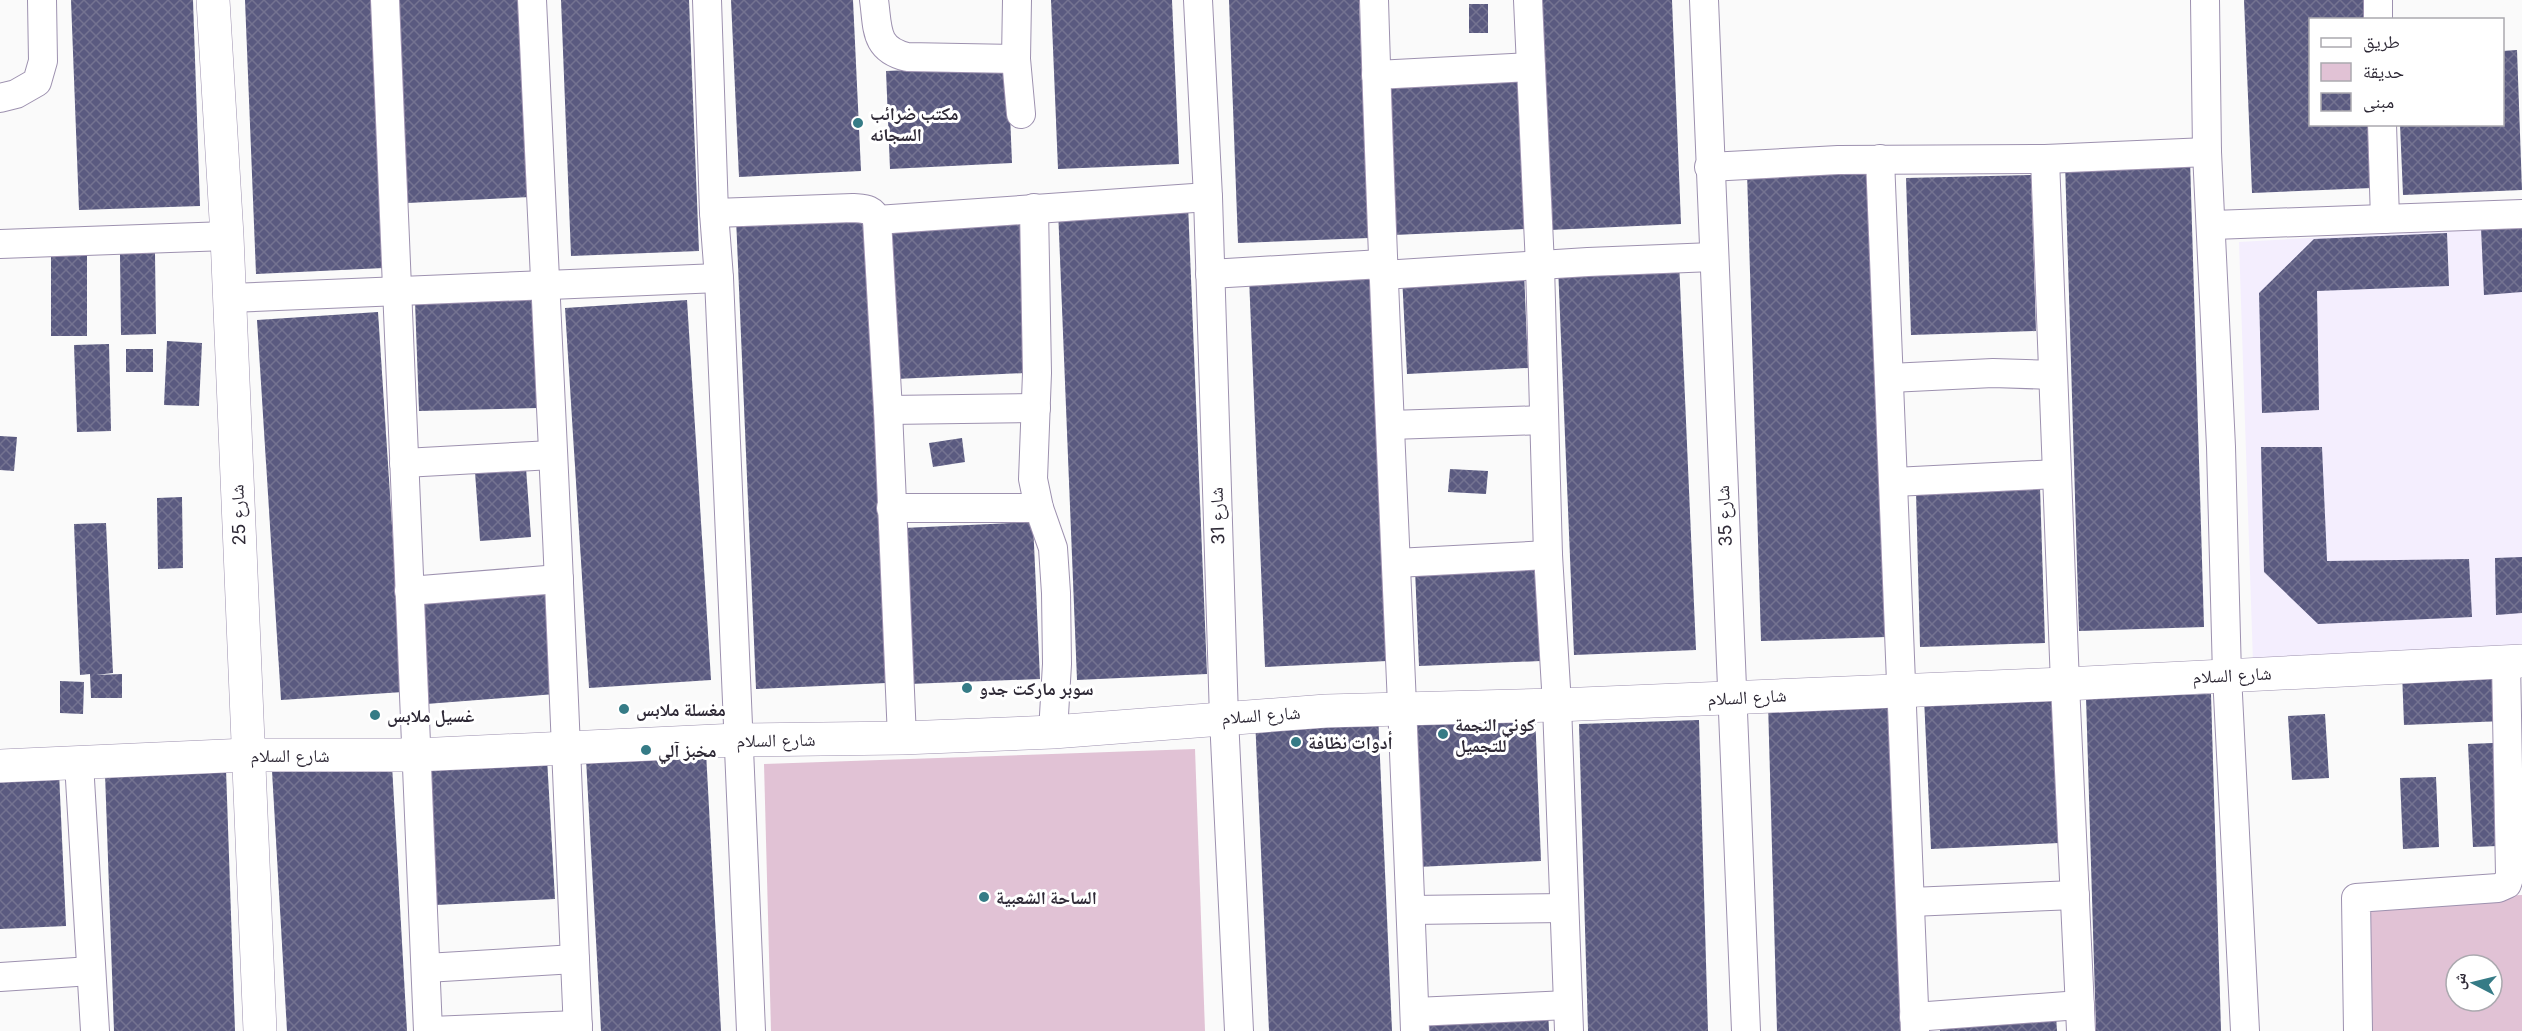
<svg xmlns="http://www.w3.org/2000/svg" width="2522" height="1031" font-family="Inter,'Noto Naskh Arabic',sans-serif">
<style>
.built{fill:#f4eefe}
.green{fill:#e1c2d5;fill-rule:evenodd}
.building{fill:url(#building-cross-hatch)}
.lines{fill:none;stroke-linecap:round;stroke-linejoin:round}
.minor-casing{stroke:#9d91af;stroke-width:30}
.tertiary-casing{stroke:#9d91af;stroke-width:34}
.minor{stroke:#fff;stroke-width:28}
.tertiary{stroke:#fff;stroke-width:33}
.poi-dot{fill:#357b86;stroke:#fff;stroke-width:2}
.labels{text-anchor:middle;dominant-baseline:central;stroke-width:6;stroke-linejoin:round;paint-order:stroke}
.poi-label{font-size:18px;font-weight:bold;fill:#2e2936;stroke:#fff;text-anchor:start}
.street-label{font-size:18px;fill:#2e2936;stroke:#fff}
</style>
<defs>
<pattern id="building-cross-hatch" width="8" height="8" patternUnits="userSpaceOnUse" patternTransform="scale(1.5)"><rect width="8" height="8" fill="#5a5a80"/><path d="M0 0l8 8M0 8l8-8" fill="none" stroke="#747391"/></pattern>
</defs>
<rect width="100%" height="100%" fill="#fafafa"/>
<path class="built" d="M 2522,226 L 2522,654 L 2253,663 L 2239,242 Z"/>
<g class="green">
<path d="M 1195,749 L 1205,1031 L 771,1031 L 764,764 Z"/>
<path d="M 2522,895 L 2522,1031 L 2362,1031 L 2357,900 ZM 2456,965 L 2492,965 L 2492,1001 L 2456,1001 Z"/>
</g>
<g class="building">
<path d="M 71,0 L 193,0 L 200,206 L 79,210 Z"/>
<path d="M 245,0 L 373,0 L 384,268 L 256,274 Z"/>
<path d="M 399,0 L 523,0 L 531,197 L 407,203 Z"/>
<path d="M 561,0 L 689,0 L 699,251 L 571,256 Z"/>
<path d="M 731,0 L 853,0 L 861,171 L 739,177 Z"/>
<path d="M 1051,0 L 1172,0 L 1179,164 L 1058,169 Z"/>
<path d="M 1229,0 L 1359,0 L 1369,238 L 1238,243 Z"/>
<path d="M 1541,0 L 1672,0 L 1681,224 L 1550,230 Z"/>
<path d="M 2244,0 L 2363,0 L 2364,20 L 2310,20 L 2310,124 L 2369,124 L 2372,188 L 2252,193 Z"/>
<rect x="1469" y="4" width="19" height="29"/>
<path d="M 2517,50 L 2522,190 L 2403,195 L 2400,124 L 2502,124 L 2502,51 Z"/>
<path d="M 1008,66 L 1012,163 L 890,169 L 886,71 Z"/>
<path d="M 1518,72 L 1525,229 L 1394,235 L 1388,78 Z"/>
<path d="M 2190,159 L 2204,627 L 2079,631 L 2065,162 Z"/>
<path d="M 1872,168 L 1886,637 L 1761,641 L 1747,172 Z"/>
<path d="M 2031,175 L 2036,331 L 1911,335 L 1906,178 Z"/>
<path d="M 1188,204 L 1207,674 L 1077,680 L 1058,209 Z"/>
<path d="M 867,213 L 886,683 L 756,689 L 736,218 Z"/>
<path d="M 1020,217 L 1026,373 L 896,379 L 889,222 Z"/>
<path d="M 2522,227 L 2522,292 L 2484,295 L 2481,228 Z"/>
<path d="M 2447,233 L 2449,286 L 2317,291 L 2319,410 L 2262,413 L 2259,293 L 2314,239 Z"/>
<rect x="51" y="253" width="36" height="83"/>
<path d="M 155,253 L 156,334 L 121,335 L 120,254 Z"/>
<path d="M 1679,261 L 1696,650 L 1574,655 L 1558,266 Z"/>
<path d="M 1524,271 L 1528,368 L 1407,374 L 1402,276 Z"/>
<path d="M 1370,272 L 1387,661 L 1265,667 L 1249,277 Z"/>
<path d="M 534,298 L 538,408 L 419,411 L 415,301 Z"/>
<path d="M 687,300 L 711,680 L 589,688 L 565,308 Z"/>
<path d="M 378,312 L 403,692 L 281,700 L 257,320 Z"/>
<path d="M 167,341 L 202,343 L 199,406 L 164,405 Z"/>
<path d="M 109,344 L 111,431 L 77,432 L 74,345 Z"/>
<rect x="126" y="349" width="27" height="23"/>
<path d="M 0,436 L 17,437 L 14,471 L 0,470 Z"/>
<path d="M 962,438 L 965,462 L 933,467 L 929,443 Z"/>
<path d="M 2261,447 L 2322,447 L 2327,561 L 2469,559 L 2472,617 L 2318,624 L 2264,572 Z"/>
<path d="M 526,468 L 531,537 L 480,541 L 475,472 Z"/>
<path d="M 1450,469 L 1488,471 L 1486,494 L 1448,492 Z"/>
<path d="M 2040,487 L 2045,643 L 1920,647 L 1916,491 Z"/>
<path d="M 182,497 L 183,568 L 158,569 L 157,498 Z"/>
<path d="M 1033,522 L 1040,679 L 909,684 L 903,528 Z"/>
<path d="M 106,523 L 113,673 L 96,675 L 122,674 L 122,698 L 91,698 L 90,674 L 80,675 L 74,524 Z"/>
<path d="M 2522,557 L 2522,613 L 2496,615 L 2495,558 Z"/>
<path d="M 1537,563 L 1541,661 L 1419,666 L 1415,569 Z"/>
<path d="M 547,588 L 555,694 L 426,704 L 418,598 Z"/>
<path d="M 2502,668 L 2504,721 L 2404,725 L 2402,672 Z"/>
<path d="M 60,681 L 84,682 L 83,714 L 60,713 Z"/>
<path d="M 2052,693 L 2059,843 L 1931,849 L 1924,698 Z"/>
<path d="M 2211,694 L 2221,1031 L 2096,1031 L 2086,697 Z"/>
<path d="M 1892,698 L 1902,1031 L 1777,1031 L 1768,702 Z"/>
<path d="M 1378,713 L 1392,1031 L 1269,1031 L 1255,718 Z"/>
<path d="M 1535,713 L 1541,861 L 1418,867 L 1412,719 Z"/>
<path d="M 2325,714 L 2329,778 L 2292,780 L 2288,716 Z"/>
<path d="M 1699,720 L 1708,1031 L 1588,1031 L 1579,724 Z"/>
<path d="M 2493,743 L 2498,846 L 2473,847 L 2468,744 Z"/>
<path d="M 706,752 L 721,1031 L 601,1031 L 586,759 Z"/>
<path d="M 547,758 L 555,899 L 436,905 L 428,764 Z"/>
<path d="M 392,765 L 407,1031 L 287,1031 L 272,771 Z"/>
<path d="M 226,769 L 235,1031 L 114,1031 L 105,773 Z"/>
<path d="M 59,773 L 66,926 L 0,929 L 0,776 Z"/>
<path d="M 2436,777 L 2439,847 L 2403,849 L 2400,778 Z"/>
<path d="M 1548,1009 L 1549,1031 L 1426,1031 L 1425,1015 Z"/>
<path d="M 2056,1015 L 2057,1031 L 1940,1031 L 1940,1020 Z"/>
</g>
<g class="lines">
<defs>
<g id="minor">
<path d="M 385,0 L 428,1031"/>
<path d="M 532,0 C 550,344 563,687 578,1031"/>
<path d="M 707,0 L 714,213 L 719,278 L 751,1031"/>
<path d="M 874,0 C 878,28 874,49 907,57 L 1016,59"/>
<path d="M 1017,0 L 1016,59 L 1021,114"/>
<path d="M 1198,0 L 1208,197 L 1224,718 L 1239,1031"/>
<path d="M 1374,0 C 1384,344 1403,687 1415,1031"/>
<path d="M 1528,0 L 1540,266 L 1548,555 L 1557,705 L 1569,1031"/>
<path d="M 1704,0 L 1746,1031"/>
<path d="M 2205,0 L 2207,152 L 2221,447 L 2227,675 L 2245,1031"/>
<path d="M 2378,0 L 2378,20"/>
<path d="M 1376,75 L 1531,67"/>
<path d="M 0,98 L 16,94 L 37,82 L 43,61 L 42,0"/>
<path d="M 2382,124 L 2385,219"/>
<path d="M 1880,159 L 1915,1031"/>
<path d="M 2045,159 L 2065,684 L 2081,1031"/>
<path d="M 1709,167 L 1838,160 L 2045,159 L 2207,152"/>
<path d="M 1034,208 L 1037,373 L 1033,479 L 1039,508 L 1053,548 L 1056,593 L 1057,664 L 1053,732"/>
<path d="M 714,213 L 853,208 C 865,209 872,208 877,220 L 888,410 L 902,738"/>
<path d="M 877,220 L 1208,197"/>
<path d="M 2213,225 L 2522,214"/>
<path d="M 0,244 L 227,236"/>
<path d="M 1210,274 L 1382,264"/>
<path d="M 1383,275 L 1588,262 L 1713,257"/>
<path d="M 230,298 L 719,278"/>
<path d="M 1890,378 L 1993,373 L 2053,375"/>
<path d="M 888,410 L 1036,408"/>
<path d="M 1390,425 L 1544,420"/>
<path d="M 404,463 L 552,455"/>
<path d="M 1894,482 L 2057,474"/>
<path d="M 891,508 L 1039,508"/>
<path d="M 1396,563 L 1548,555"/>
<path d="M 409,591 L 559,579"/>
<path d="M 79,763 L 95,1031"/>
<path d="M 1911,902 L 2075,895"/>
<path d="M 1411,910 L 1564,908"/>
<path d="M 426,968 L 575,959"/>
<path d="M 0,977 L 91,971"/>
<path d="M 1415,1012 L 1568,1005"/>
<path d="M 1914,1017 L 2080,1005"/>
<path d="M 431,1031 L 578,1025"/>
<path d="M 2358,1031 L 2356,898 L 2498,888 L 2507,884 L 2510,875 L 2506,662"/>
</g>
<g id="tertiary">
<path d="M 213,0 L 227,236 L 260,1031"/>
<path d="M 0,766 L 247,755 L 416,755 L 737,740 L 902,738 L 1053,732 L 1326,711 L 1557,705 L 2065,684 L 2522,661"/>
</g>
</defs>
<use href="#minor" class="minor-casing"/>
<use href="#tertiary" class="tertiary-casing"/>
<use href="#minor" class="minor"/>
<use href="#tertiary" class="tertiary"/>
</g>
<g class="poi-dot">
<circle cx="858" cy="123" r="6"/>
<circle cx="967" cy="688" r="6"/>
<circle cx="624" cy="709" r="6"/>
<circle cx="375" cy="715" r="6"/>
<circle cx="1443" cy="734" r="6"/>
<circle cx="1296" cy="742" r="6"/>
<circle cx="646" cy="750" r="6"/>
<circle cx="984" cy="897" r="6"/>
</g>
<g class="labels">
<g class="poi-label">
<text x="870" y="113">مكتب ضرائب<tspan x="870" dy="21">السجانه</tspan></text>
<text x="979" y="688">سوبر ماركت جدو</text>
<text x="636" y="709">مغسلة ملابس</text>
<text x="387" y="715">غسيل ملابس</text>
<text x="1455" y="724">كوني النجمة<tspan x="1455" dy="21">للتجميل</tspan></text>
<text x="1308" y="742">أدوات نظافة</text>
<text x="658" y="750">مخبز آلي</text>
<text x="996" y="897">الساحة الشعبية</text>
</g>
<g class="street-label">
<text transform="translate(238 515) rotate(-92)">شارع 25</text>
<text transform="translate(1217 516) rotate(-92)">شارع 31</text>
<text transform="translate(1724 516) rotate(-93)">شارع 35</text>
<text transform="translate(2232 675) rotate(-3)">شارع السلام</text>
<text transform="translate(1747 697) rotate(-3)">شارع السلام</text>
<text transform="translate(1261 715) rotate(-4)">شارع السلام</text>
<text transform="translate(776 740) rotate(-1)">شارع السلام</text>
<text x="290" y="755">شارع السلام</text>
</g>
</g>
<rect x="2309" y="18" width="195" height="108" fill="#ffffff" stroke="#aba9af" stroke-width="1.5"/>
<rect x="2321" y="38" width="30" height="9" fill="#ffffff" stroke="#aba9af" stroke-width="1.5"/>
<text x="2363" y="48" font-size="18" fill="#2e2936">طريق</text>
<rect x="2321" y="63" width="30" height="18" fill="#e1c2d5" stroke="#aba9af" stroke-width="1.5"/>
<text x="2363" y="78" font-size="18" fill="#2e2936">حديقة</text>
<rect x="2321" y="93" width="30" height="18" fill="url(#building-cross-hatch)" stroke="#aba9af" stroke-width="1.5"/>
<text x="2363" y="108" font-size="18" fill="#2e2936">مبنى</text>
<g transform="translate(2474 983) rotate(277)"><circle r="28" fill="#ffffff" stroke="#aba9af" stroke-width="1.5"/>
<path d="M0-4.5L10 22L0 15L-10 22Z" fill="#357b86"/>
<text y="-9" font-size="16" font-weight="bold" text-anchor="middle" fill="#2e2936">ش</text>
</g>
</svg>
